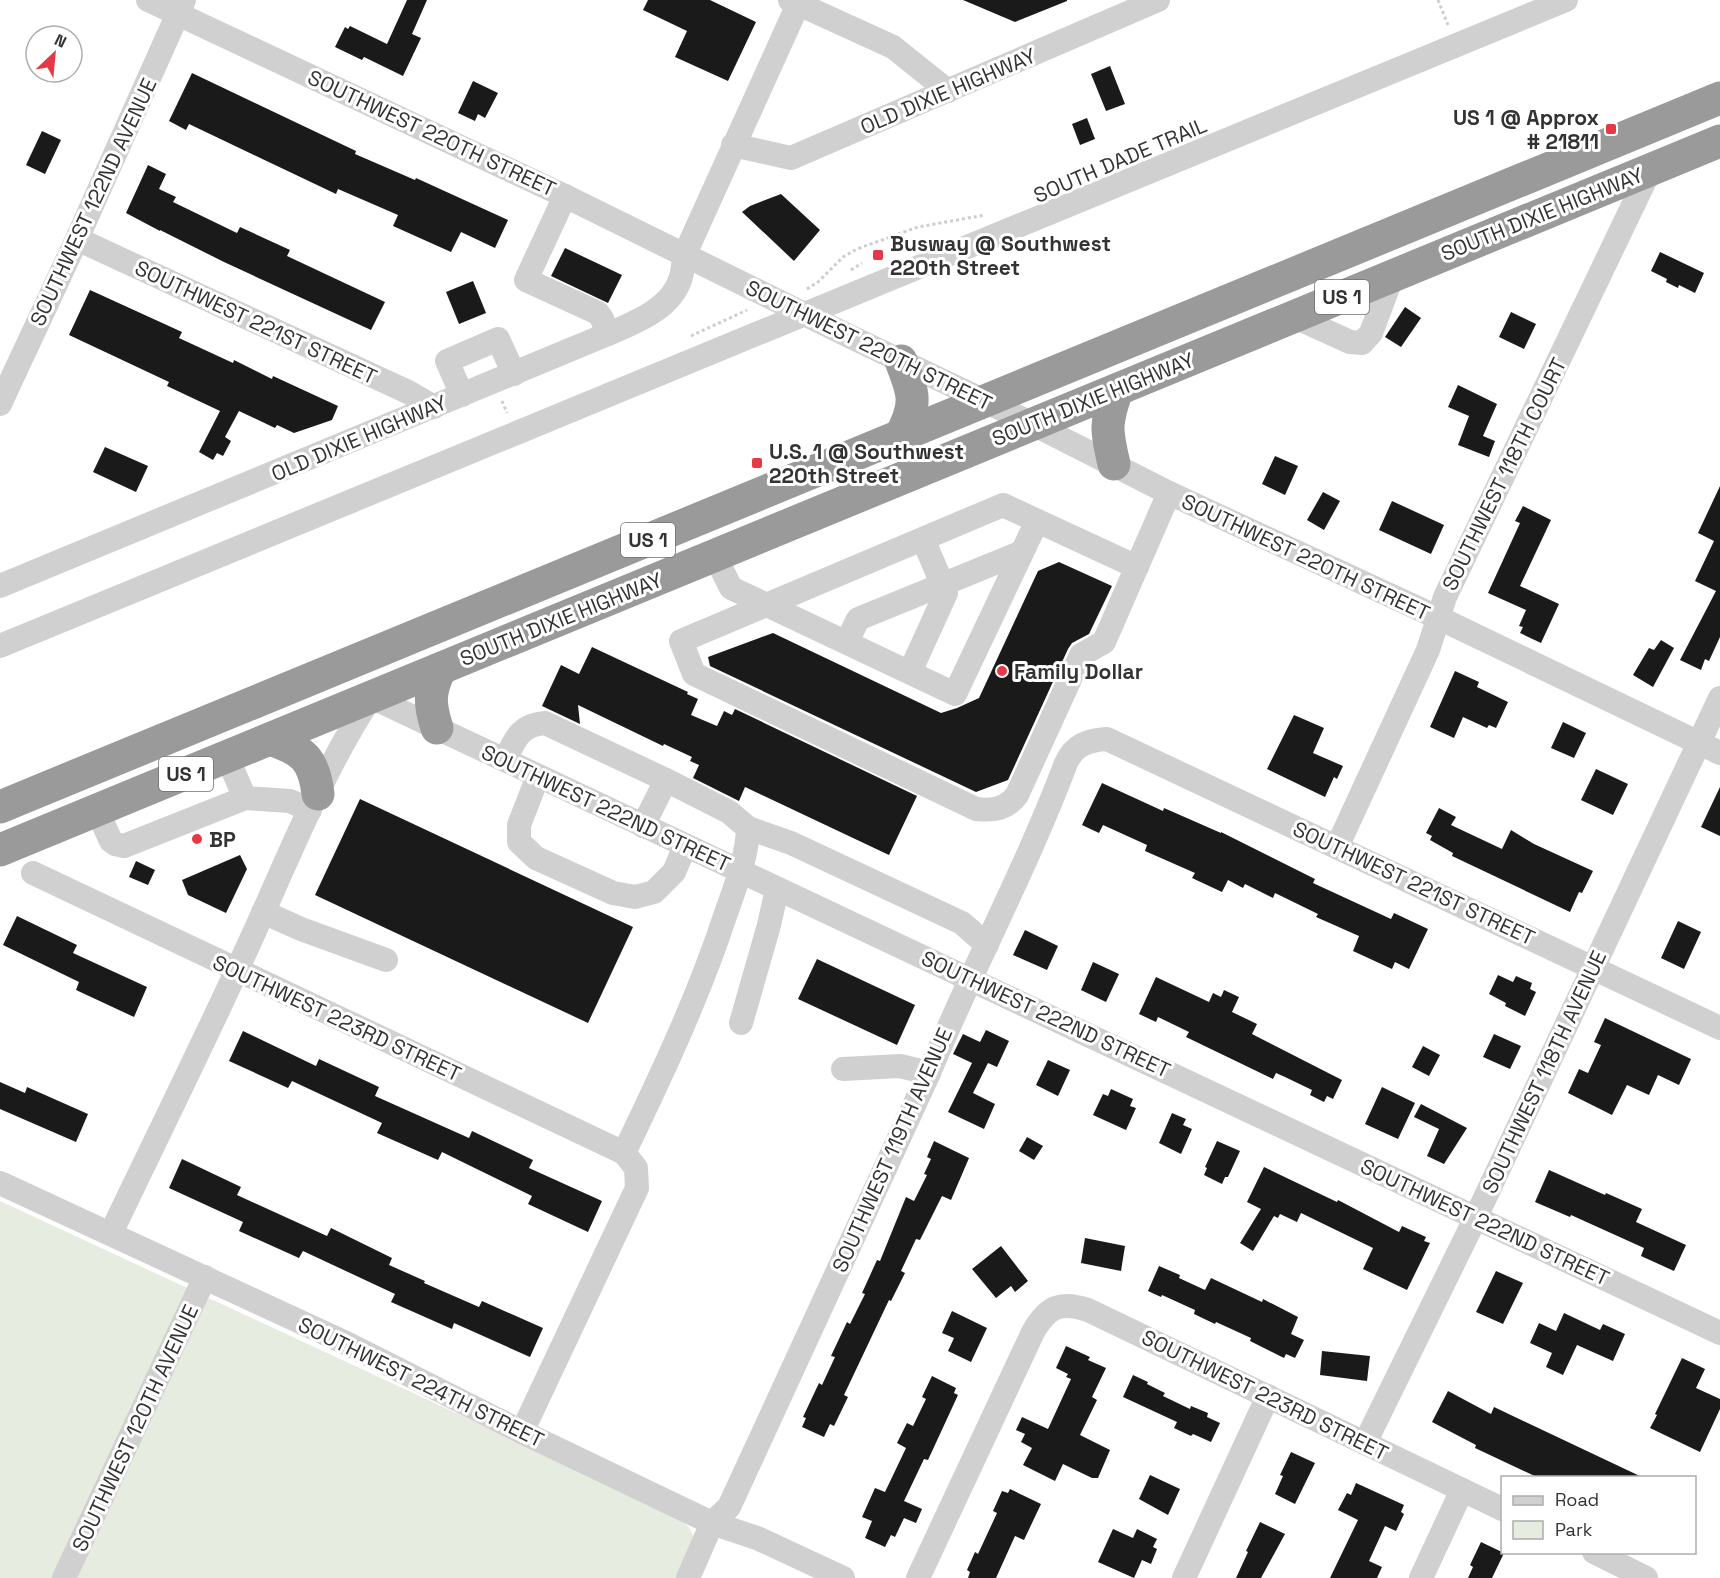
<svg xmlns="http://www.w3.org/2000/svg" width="1720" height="1578" font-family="'Space Grotesk',sans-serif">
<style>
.green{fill:#e6ecdf}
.building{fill:#1a1a1a}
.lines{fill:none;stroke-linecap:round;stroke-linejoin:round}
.path{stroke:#cdcdcd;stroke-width:3;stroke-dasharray:3 3;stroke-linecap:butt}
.minor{stroke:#d0d0d0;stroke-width:24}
.highway{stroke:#9a9a9a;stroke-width:33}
.poi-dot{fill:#e63946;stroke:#fff;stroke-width:2}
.labels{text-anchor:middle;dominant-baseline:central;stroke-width:6;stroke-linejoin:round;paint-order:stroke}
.shield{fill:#fff;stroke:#707070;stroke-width:1.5}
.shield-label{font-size:20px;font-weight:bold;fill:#333}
.street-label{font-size:21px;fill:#333;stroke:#fff}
.poi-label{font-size:21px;font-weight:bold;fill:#333;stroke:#fff;text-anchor:start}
</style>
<rect width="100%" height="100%" fill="#fff"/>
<path class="green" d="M 0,1201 L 663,1509 C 677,1517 690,1522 694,1539 L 679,1578 L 0,1578 Z"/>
<g class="building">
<path d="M 407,0 L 427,0 L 412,34 L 421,38 L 403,76 L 364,57 L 362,60 L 335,47 L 345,27 L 348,29 L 350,26 L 387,44 Z"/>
<path d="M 648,0 L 710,0 L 756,22 L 728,81 L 675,57 L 687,31 L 643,10 Z"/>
<path d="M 963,0 L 1067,0 L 1067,1 L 1015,22 Z"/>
<path d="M 1110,66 L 1125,104 L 1106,111 L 1091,74 Z"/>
<path d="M 192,73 L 356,151 L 355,154 L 415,180 L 416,178 L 508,220 L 495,248 L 461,232 L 451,252 L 393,226 L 398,215 L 338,189 L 336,194 L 189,124 L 186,130 L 169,121 Z"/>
<path d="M 473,81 L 498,93 L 485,118 L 478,114 L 475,121 L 458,113 Z"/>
<path d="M 1087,118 L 1095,139 L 1080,145 L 1072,124 Z"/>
<path d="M 42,131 L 61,140 L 45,174 L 26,165 Z"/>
<path d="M 148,165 L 166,174 L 159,189 L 176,197 L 173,202 L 237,233 L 240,227 L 290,250 L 287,256 L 385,302 L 371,330 L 224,262 L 160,230 L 160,231 L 126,213 Z"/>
<path d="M 781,194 L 820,230 L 794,261 L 742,212 L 750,206 Z"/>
<path d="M 565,248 L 622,275 L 608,303 L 551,276 Z"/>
<path d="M 1660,252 L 1704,273 L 1695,293 L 1679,285 L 1678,288 L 1666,282 L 1667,279 L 1651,271 Z"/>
<path d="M 473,281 L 486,313 L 459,324 L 446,292 Z"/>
<path d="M 90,290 L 182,332 L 179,338 L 233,363 L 234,360 L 272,379 L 273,376 L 338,406 L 332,420 L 294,433 L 277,425 L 275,428 L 239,411 L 225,437 L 231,441 L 223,456 L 217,453 L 213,460 L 199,452 L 220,411 L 167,386 L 169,382 L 69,335 Z"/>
<path d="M 1405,307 L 1421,318 L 1401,347 L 1385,337 Z"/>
<path d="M 1511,312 L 1536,324 L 1524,349 L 1499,337 Z"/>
<path d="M 1458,385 L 1497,404 L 1483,436 L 1495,441 L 1489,457 L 1458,445 L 1469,416 L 1448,407 Z"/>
<path d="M 105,447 L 148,466 L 136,492 L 93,472 Z"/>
<path d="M 1275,456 L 1298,466 L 1285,495 L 1262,484 Z"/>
<path d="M 1720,486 L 1720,637 L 1709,661 L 1705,659 L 1701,670 L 1680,660 L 1716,591 L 1695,581 L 1714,541 L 1698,533 Z"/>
<path d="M 1323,492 L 1340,501 L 1324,530 L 1307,520 Z"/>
<path d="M 1392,501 L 1444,525 L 1431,554 L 1379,530 Z"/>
<path d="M 1523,506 L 1551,520 L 1520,586 L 1559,604 L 1541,643 L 1520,633 L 1523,627 L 1519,626 L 1526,610 L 1488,593 L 1520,523 L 1515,521 Z"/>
<path d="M 1059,562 L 1112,586 L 1089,634 L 1072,643 L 1068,649 L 1008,780 L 976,792 L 710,666 L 708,657 L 773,633 L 941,713 L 957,708 L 979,698 L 1038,571 Z"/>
<path d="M 1661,640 L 1674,648 L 1653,687 L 1633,675 L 1649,648 L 1654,650 Z"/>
<path d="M 592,647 L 688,692 L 687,694 L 698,699 L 691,715 L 717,726 L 724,711 L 732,715 L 735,709 L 917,796 L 889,855 L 745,787 L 739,801 L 693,778 L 699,765 L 690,761 L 692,757 L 664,744 L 663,746 L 578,705 L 580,724 L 542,706 L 561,665 L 579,674 Z"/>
<path d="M 1455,671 L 1479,682 L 1477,687 L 1508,702 L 1496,728 L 1489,725 L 1487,728 L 1463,717 L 1454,738 L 1430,727 Z"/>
<path d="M 1294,715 L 1324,728 L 1313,753 L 1343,766 L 1337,779 L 1334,777 L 1325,797 L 1267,769 Z"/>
<path d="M 1563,722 L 1586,733 L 1574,758 L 1551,748 Z"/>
<path d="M 1596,769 L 1628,784 L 1613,815 L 1581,800 Z"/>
<path d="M 1102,783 L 1163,811 L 1164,808 L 1221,833 L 1221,832 L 1315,879 L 1313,883 L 1391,919 L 1394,913 L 1428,929 L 1409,969 L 1395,962 L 1392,969 L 1353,951 L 1359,936 L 1316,917 L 1318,914 L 1275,893 L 1273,898 L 1245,884 L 1243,888 L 1228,880 L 1222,892 L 1192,878 L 1195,873 L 1145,851 L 1147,845 L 1103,825 L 1099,833 L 1082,825 Z"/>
<path d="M 1720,787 L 1720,836 L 1701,827 Z"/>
<path d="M 360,799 L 633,927 L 588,1023 L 315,895 Z"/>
<path d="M 1439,808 L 1456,817 L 1451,825 L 1502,849 L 1511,830 L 1534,844 L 1593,871 L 1582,893 L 1579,892 L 1570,912 L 1452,856 L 1453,853 L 1430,840 L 1432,836 L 1426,833 Z"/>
<path d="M 240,855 L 247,869 L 226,913 L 188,895 L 182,880 Z"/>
<path d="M 136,861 L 155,870 L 148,885 L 129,877 Z"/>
<path d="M 17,916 L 77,945 L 73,953 L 147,987 L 134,1017 L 76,990 L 79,982 L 3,945 Z"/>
<path d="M 1678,921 L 1701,932 L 1684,969 L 1661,958 Z"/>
<path d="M 1025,930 L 1058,946 L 1047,970 L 1013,955 Z"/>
<path d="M 817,959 L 915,1005 L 897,1045 L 798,999 Z"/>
<path d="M 1093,962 L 1119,974 L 1106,1002 L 1081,990 Z"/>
<path d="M 1498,975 L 1513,982 L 1516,976 L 1532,983 L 1530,989 L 1536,992 L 1525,1016 L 1505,1006 L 1506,1003 L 1489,994 Z"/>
<path d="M 1156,977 L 1209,1002 L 1213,993 L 1221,997 L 1224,990 L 1239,997 L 1232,1012 L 1257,1024 L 1252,1034 L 1342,1080 L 1333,1099 L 1327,1096 L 1324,1102 L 1310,1095 L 1312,1090 L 1285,1077 L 1276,1073 L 1273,1079 L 1186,1037 L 1189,1032 L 1158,1017 L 1156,1022 L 1139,1014 Z"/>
<path d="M 1605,1018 L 1691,1059 L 1679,1085 L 1658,1075 L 1649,1095 L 1627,1085 L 1612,1115 L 1568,1093 L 1579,1069 L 1588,1073 L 1601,1045 L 1594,1042 Z"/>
<path d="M 986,1030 L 1009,1041 L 997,1067 L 988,1063 L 973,1093 L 995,1104 L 984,1129 L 948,1112 L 972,1063 L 953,1054 L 963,1034 L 980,1042 Z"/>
<path d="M 243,1031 L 316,1066 L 319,1059 L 379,1087 L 375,1096 L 469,1138 L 472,1131 L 533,1160 L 529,1168 L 602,1201 L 588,1232 L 528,1204 L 532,1196 L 442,1152 L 438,1160 L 377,1133 L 382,1123 L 292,1081 L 288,1088 L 229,1061 Z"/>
<path d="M 1494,1034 L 1521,1046 L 1510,1069 L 1483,1057 Z"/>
<path d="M 1423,1046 L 1440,1055 L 1429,1076 L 1412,1067 Z"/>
<path d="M 1048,1060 L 1070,1070 L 1058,1096 L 1036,1085 Z"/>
<path d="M 0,1082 L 25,1093 L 27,1087 L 88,1114 L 76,1142 L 0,1109 Z"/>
<path d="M 1382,1087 L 1415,1103 L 1398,1139 L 1365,1124 Z"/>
<path d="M 1111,1089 L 1133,1099 L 1130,1106 L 1136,1108 L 1126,1130 L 1093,1115 L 1103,1094 L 1108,1096 Z"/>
<path d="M 1421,1104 L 1467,1128 L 1444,1164 L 1427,1156 L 1439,1129 L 1414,1117 Z"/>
<path d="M 1172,1113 L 1186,1119 L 1183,1125 L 1192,1129 L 1181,1154 L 1159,1143 Z"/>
<path d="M 1027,1137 L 1043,1146 L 1034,1160 L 1019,1151 Z"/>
<path d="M 934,1141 L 969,1158 L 951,1200 L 942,1196 L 920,1240 L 916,1239 L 901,1271 L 905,1273 L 891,1301 L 889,1300 L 844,1395 L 848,1397 L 834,1426 L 830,1424 L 824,1437 L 802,1427 L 806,1418 L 803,1417 L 819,1383 L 822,1385 L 835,1357 L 831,1356 L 847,1322 L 850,1324 L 865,1294 L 862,1293 L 877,1260 L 880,1261 L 906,1197 L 914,1201 L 927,1175 L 924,1174 L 931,1159 L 927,1157 Z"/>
<path d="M 1217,1141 L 1240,1151 L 1228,1177 L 1225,1177 L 1222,1184 L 1204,1175 L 1207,1168 L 1205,1167 Z"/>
<path d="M 182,1159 L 241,1187 L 237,1195 L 327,1236 L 331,1228 L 392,1258 L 389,1265 L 425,1281 L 424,1283 L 479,1307 L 482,1301 L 543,1328 L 530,1357 L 454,1323 L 452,1329 L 391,1302 L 395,1294 L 303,1251 L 299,1258 L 239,1231 L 243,1222 L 169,1188 Z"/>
<path d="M 1264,1167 L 1337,1202 L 1338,1200 L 1399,1232 L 1402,1226 L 1426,1237 L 1424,1241 L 1430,1243 L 1407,1290 L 1363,1269 L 1373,1248 L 1301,1213 L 1297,1222 L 1280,1214 L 1278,1218 L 1274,1216 L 1253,1251 L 1240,1243 L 1261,1209 L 1247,1202 Z"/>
<path d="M 1549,1170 L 1605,1195 L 1606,1193 L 1642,1209 L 1636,1222 L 1686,1245 L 1674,1271 L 1641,1256 L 1644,1248 L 1571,1215 L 1570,1217 L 1535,1202 Z"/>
<path d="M 1085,1238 L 1125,1246 L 1121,1271 L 1081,1263 Z"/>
<path d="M 1001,1246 L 1028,1281 L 1015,1292 L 1011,1286 L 996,1298 L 972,1269 Z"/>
<path d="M 1159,1266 L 1180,1275 L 1179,1278 L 1205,1290 L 1211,1278 L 1262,1302 L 1263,1299 L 1298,1317 L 1291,1334 L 1304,1340 L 1295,1358 L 1286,1354 L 1284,1358 L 1250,1341 L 1251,1338 L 1216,1322 L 1215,1324 L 1194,1314 L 1195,1310 L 1162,1295 L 1161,1297 L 1148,1291 Z"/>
<path d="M 1496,1271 L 1523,1283 L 1503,1324 L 1476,1312 Z"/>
<path d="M 952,1311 L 987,1328 L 971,1362 L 948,1351 L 954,1338 L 942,1333 Z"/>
<path d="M 1564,1313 L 1600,1330 L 1603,1324 L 1625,1334 L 1613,1361 L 1577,1345 L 1563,1375 L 1546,1367 L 1552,1353 L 1530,1343 L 1539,1323 L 1556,1331 Z"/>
<path d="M 1066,1346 L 1090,1357 L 1088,1360 L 1106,1368 L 1092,1397 L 1097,1400 L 1080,1435 L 1110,1450 L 1098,1478 L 1092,1478 L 1063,1464 L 1055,1481 L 1023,1465 L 1032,1448 L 1021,1442 L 1025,1434 L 1016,1430 L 1022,1417 L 1048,1429 L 1071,1379 L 1066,1377 L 1068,1374 L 1056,1368 Z"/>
<path d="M 1322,1351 L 1370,1356 L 1367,1381 L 1320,1375 Z"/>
<path d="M 1682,1358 L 1705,1369 L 1696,1388 L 1720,1399 L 1720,1409 L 1700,1452 L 1650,1428 L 1657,1415 L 1655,1414 Z"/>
<path d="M 1133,1375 L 1148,1382 L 1147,1384 L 1165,1393 L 1163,1396 L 1190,1409 L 1191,1406 L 1208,1413 L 1207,1417 L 1220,1423 L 1211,1442 L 1193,1434 L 1191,1436 L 1174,1428 L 1177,1422 L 1123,1397 Z"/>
<path d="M 932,1376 L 956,1388 L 954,1393 L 958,1395 L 928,1460 L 924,1459 L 904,1501 L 922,1509 L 916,1523 L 904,1518 L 895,1537 L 891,1535 L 885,1547 L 865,1538 L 872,1521 L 862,1517 L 875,1488 L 885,1492 L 906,1448 L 897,1443 L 907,1423 L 913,1426 L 926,1399 L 922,1397 Z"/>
<path d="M 1448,1391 L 1491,1414 L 1494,1407 L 1644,1478 L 1539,1478 L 1475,1448 L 1476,1445 L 1432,1422 Z"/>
<path d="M 1291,1452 L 1315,1463 L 1295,1504 L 1275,1494 L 1283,1476 L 1280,1475 Z"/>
<path d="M 1150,1475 L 1180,1489 L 1168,1515 L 1139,1499 Z"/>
<path d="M 1356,1483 L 1404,1505 L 1401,1512 L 1404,1514 L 1396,1531 L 1385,1526 L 1369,1561 L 1382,1567 L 1377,1578 L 1330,1578 L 1358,1520 L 1338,1510 L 1347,1493 L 1351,1495 Z"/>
<path d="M 1010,1489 L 1041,1504 L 1024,1540 L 1015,1536 L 996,1578 L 968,1578 L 970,1572 L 967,1570 L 975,1552 L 978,1554 L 997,1513 L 993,1511 L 1002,1491 L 1008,1493 Z"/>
<path d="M 1260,1522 L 1285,1534 L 1261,1578 L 1236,1578 L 1248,1552 L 1246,1551 Z"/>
<path d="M 1113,1529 L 1133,1538 L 1137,1529 L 1157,1539 L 1153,1547 L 1157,1549 L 1151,1564 L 1142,1560 L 1134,1578 L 1098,1562 Z"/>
<path d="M 1481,1542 L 1504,1553 L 1492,1578 L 1468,1578 L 1473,1567 L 1470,1565 Z"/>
</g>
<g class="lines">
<g class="path">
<path d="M 1438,0 L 1448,25"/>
<path d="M 851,270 L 862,263"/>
<path d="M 807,289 L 818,282 L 843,257 L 857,249 L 918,227 L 985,215"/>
<path d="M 691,336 L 747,310"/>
<path d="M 502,401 L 507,413"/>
</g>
<g class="minor">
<path d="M 148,0 L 565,196 L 851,337 L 1033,424 L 1169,493 L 1439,618 L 1720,753"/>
<path d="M 790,0 L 893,47 L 948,91"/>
<path d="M 733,145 L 791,158 L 1158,0"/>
<path d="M 565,196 L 526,280 L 598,313 L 602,319 L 608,334"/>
<path d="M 77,239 L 408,392 L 434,407"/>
<path d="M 1295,317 L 1350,342 L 1362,343 L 1371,333 L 1392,277"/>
<path d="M 462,395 L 447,361 L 498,339 L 514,374"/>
<path d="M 0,404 L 77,239 L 184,0"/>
<path d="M 715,556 L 731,588 L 955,694 L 1037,521"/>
<path d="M 1137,567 L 1003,505 L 681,641 L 694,674 L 976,809 C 994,811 1006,809 1017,795 L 1081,655 L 1104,642 L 1169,493"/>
<path d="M 0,586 L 608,334 C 634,323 672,309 681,277 C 683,270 683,262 685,254 L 800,0"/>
<path d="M 847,642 L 858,619 L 1022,552"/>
<path d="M 0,646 L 1566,0"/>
<path d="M 910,672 L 946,593 L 923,539"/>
<path d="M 227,757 L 245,798"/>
<path d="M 505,760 C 515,740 519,725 545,723 L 666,780 L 643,826"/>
<path d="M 538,776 L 519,825 L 519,842 L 536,858 L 613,893 L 635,897 L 654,892 L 674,872 L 685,846"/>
<path d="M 97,810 L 111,841 L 115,844 L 124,846 L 245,798 L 290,801 L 310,810"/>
<path d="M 748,828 L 791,843 L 962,923 L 987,945"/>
<path d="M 1337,847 L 1428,650 L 1445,597 L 1650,170"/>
<path d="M 33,873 L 624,1153 L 636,1168 L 637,1188 L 522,1432"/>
<path d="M 263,912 L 301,929 L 386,960"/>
<path d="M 741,1023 L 769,925 L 777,889"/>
<path d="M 843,1069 L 900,1066 L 929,1073"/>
<path d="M 624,1153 C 661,1076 698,998 725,916 C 735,887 747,859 748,828 L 729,812 L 666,780"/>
<path d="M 0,1183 L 348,1344 L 522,1432 L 712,1523 L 757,1538 L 843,1578"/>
<path d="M 111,1233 C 157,1137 204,1042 248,946 C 287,862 320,775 371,697 L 1720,1333"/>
<path d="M 1365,1443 L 1476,1217 L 1720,698"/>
<path d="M 1594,1552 L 1646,1578"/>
<path d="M 64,1578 L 205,1277"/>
<path d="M 688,1578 L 712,1523 L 729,1507 L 929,1073 C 972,969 1026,869 1066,763 C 1074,745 1088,740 1107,739 L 1720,1028"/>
<path d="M 918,1578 L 1033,1332 C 1048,1306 1060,1301 1088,1310 L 1502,1509"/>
<path d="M 1184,1578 L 1268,1396"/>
<path d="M 1421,1578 L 1462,1490"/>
</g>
<g class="highway">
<path d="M 900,437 C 918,404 914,394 901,361"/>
<path d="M 1114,464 C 1106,430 1105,423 1117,390"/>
<path d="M 437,728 C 429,703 429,693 440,669"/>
<path d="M 270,739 C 303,750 314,759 318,794"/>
<path d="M 0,807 L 1720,98"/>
<path d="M 0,850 L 1720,141"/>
</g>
</g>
<g class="poi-dot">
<rect x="1605" y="123" width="12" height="12" rx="3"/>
<rect x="872" y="249" width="12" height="12" rx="3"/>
<rect x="751" y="457" width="12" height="12" rx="3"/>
<circle cx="1002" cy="671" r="6"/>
<circle cx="197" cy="839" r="6"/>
</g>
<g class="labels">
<g class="shield">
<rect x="1315" y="280" width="54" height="34" rx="4.5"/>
<rect x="621" y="523" width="54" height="34" rx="4.5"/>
<rect x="159" y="757" width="54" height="34" rx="4.5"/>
</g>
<g class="shield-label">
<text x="1342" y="297">US 1</text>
<text x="648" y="540">US 1</text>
<text x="186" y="774">US 1</text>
</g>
<g class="street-label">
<text transform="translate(948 91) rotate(-23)">OLD DIXIE HIGHWAY</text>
<text transform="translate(432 133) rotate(25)">SOUTHWEST 220TH STREET</text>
<text transform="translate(1120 160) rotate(-23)">SOUTH DADE TRAIL</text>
<text transform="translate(93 202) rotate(-65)">SOUTHWEST 122ND AVENUE</text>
<text transform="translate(1542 214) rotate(-22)">SOUTH DIXIE HIGHWAY</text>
<text transform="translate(256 322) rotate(25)">SOUTHWEST 221ST STREET</text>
<text transform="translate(869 345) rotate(26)">SOUTHWEST 220TH STREET</text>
<text transform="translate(1093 399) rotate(-22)">SOUTH DIXIE HIGHWAY</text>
<text transform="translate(359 438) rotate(-23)">OLD DIXIE HIGHWAY</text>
<text transform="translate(1504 474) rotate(-64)">SOUTHWEST 118TH COURT</text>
<text transform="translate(1306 557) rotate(25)">SOUTHWEST 220TH STREET</text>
<text transform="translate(561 619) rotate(-22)">SOUTH DIXIE HIGHWAY</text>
<text transform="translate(606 808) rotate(25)">SOUTHWEST 222ND STREET</text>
<text transform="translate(1414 883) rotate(25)">SOUTHWEST 221ST STREET</text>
<text transform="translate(1046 1014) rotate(25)">SOUTHWEST 222ND STREET</text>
<text transform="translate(337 1018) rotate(25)">SOUTHWEST 223RD STREET</text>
<text transform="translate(1544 1072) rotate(-65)">SOUTHWEST 118TH AVENUE</text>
<text transform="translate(892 1150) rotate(-66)">SOUTHWEST 119TH AVENUE</text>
<text transform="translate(1485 1222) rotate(25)">SOUTHWEST 222ND STREET</text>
<text transform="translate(421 1382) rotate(26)">SOUTHWEST 224TH STREET</text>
<text transform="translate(1265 1395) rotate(26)">SOUTHWEST 223RD STREET</text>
<text transform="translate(135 1428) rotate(-65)">SOUTHWEST 120TH AVENUE</text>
</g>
<g class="poi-label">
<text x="1599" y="117" text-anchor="end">US 1 @ Approx<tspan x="1599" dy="24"># 21811</tspan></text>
<text x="890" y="243">Busway @ Southwest<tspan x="890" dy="24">220th Street</tspan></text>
<text x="769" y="451">U.S. 1 @ Southwest<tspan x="769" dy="24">220th Street</tspan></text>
<text x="1014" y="671">Family Dollar</text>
<text x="209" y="839">BP</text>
</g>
</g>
<rect x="1501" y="1476" width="195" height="78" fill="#ffffff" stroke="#adadad" stroke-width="1.5"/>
<rect x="1513" y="1496" width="30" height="9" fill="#d0d0d0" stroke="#adadad" stroke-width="1.5"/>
<text x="1555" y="1506" font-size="18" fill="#333333">Road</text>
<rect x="1513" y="1521" width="30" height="18" fill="#e6ecdf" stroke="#adadad" stroke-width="1.5"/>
<text x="1555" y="1536" font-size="18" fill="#333333">Park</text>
<g transform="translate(54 54) rotate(26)"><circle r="28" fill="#ffffff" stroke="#adadad" stroke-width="1.5"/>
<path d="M0-4.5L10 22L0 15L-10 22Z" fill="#e63946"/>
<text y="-9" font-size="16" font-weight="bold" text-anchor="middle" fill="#333333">N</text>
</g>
</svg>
